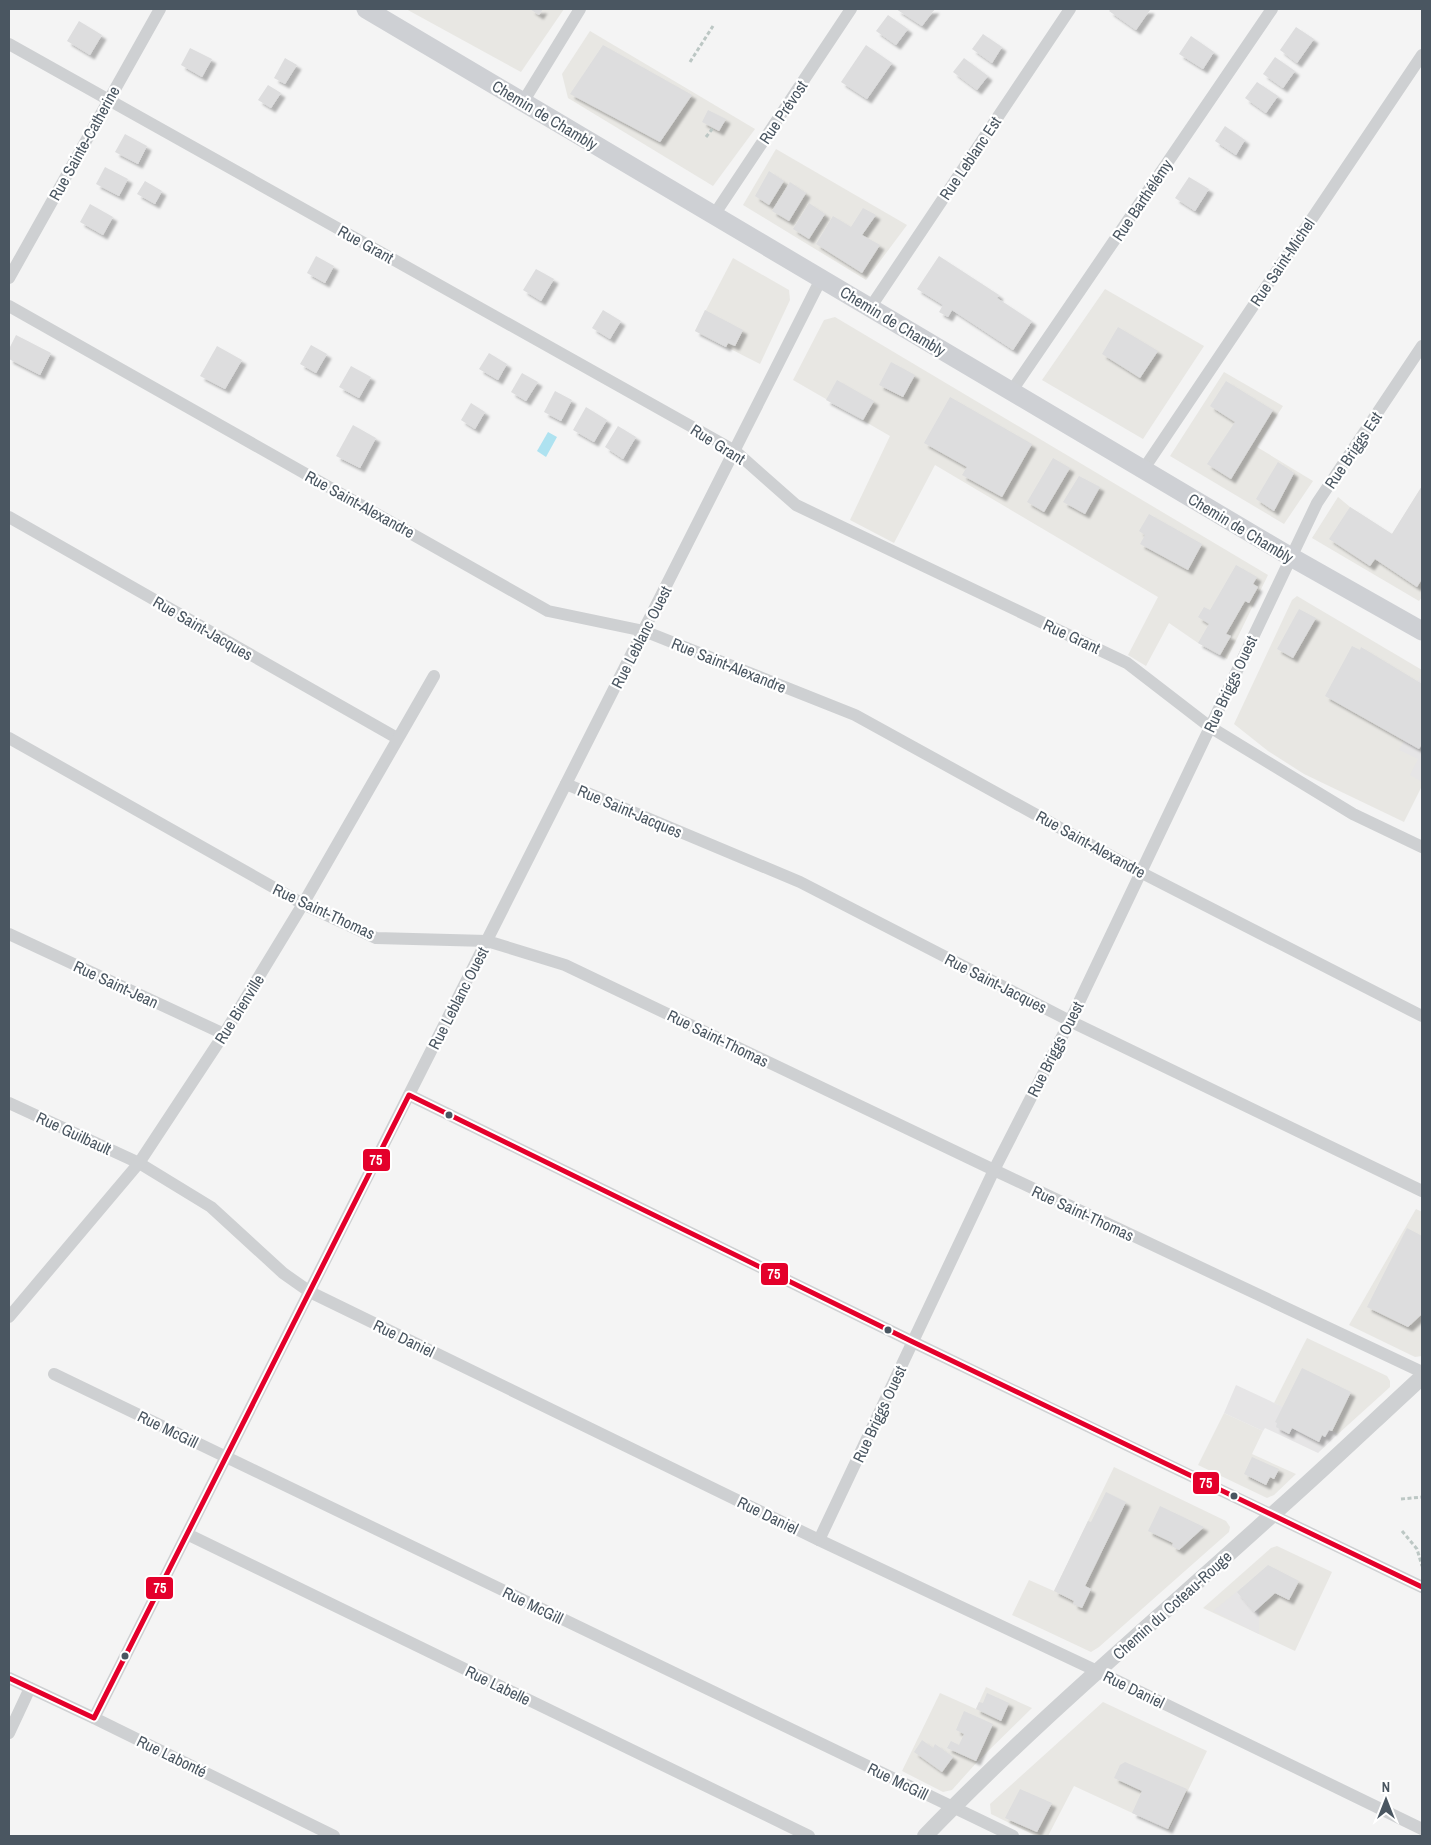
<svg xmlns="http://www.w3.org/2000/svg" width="1431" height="1845" font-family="'Archivo Narrow',sans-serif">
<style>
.commercial{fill:#e8e7e3}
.education{fill:#e6e5e6}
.water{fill:#aee2f0}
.building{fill:#ddddde;filter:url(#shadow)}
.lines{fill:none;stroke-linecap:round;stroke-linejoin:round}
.path{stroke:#bcc7c4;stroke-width:3;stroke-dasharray:4 2.5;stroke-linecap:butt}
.minor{stroke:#ced0d2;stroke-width:12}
.tertiary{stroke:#ced0d2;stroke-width:16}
.secondary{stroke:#ced0d4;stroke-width:19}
.bus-1-casing{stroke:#fff;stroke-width:9}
.bus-1{stroke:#e4002b;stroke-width:5}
.bus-dot{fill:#4a5661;stroke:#fff;stroke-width:2}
.labels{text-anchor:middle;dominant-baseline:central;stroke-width:4.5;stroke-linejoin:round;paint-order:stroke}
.street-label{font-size:16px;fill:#4a5661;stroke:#fff}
.line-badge{stroke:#fff;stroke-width:2}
.badge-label{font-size:14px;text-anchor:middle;font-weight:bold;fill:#fff}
</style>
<defs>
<filter id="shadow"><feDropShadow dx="4.5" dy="4.5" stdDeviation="1" flood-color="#0004"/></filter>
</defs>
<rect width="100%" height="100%" fill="#f4f4f4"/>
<g class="commercial">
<path d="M 406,9 L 564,9 L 521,72 Z"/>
<path d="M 590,31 L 755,129 L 713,186 L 568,98 L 562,74 Z"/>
<path d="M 776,149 L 907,225 L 866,280 L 743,205 Z"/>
<path d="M 733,258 L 789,290 L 790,300 L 760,364 L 695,331 Z"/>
<path d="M 1105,289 L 1204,346 L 1143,439 L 1042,380 Z"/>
<path d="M 835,317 L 1268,575 L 1227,659 L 1198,643 L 1169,623 L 1146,666 L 1128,655 L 1158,597 L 935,465 L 894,543 L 850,520 L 890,436 L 793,380 L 824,320 Z"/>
<path d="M 1224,372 L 1283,406 L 1257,447 L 1313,481 L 1284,524 L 1170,456 Z"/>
<path d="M 1422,486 L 1422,597 L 1419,601 L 1312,538 L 1338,497 L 1350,507 L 1392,534 Z"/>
<path d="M 1297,596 L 1422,670 L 1422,786 L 1404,822 L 1304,774 L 1268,751 L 1234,724 L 1292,600 Z"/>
<path d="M 1416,1209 L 1422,1212 L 1422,1356 L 1415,1357 L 1349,1325 Z"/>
<path d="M 1307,1338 L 1387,1376 L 1390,1381 L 1390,1387 L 1338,1434 L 1274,1403 Z"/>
<path d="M 1224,1413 L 1263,1431 L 1252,1454 L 1296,1474 L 1274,1495 L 1267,1498 L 1198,1465 Z"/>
<path d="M 1114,1467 L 1226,1521 L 1230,1527 L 1229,1532 L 1099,1647 L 1091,1652 L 1012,1615 L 1029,1580 L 1054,1591 Z"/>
<path d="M 1277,1546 L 1332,1572 L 1295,1651 L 1203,1608 L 1271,1548 Z"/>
<path d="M 986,1687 L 1032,1708 L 978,1761 L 952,1790 L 943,1792 L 902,1771 L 940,1693 L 976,1709 Z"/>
<path d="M 1103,1702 L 1207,1751 L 1169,1830 L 1074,1786 L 1048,1836 L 1036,1836 L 991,1814 L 990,1804 Z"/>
</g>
<g class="education">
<path d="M 1422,674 L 1422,782 L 1410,775 L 1418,759 L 1399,750 L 1404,741 L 1389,732 Z"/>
<path d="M 1236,1385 L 1283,1407 L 1338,1434 L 1318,1453 L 1265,1428 L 1263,1431 L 1224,1413 Z"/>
<path d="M 1248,1583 L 1267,1601 L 1259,1608 L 1259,1634 L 1213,1611 Z"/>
</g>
<path class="water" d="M 548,432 L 557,437 L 546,457 L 537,451 Z"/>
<g class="building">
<path d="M 530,9 L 543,9 L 539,15 Z"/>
<path d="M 896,9 L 935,9 L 922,26 Z"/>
<path d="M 1111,9 L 1149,9 L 1150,10 L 1136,30 L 1109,11 Z"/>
<path d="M 888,15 L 908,29 L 896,45 L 876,31 Z"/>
<path d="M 79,21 L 102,35 L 90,55 L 67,41 Z"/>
<path d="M 1296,27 L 1314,39 L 1297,63 L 1280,50 Z"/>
<path d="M 983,34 L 1002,47 L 992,63 L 972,49 Z"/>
<path d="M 1191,36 L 1214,52 L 1203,69 L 1179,54 Z"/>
<path d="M 603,45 L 692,95 L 660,142 L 570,94 Z"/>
<path d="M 866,45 L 892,63 L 867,99 L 841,82 Z"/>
<path d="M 190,48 L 212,59 L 202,77 L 181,65 Z"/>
<path d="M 1275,57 L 1295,71 L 1283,88 L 1263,74 Z"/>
<path d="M 285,58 L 297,65 L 285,84 L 274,78 Z"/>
<path d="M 964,58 L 988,76 L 977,90 L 953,72 Z"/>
<path d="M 1257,82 L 1278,96 L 1266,113 L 1245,98 Z"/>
<path d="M 268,85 L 281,93 L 271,108 L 258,100 Z"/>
<path d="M 708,110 L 726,119 L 719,131 L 702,122 Z"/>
<path d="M 1225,126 L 1245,140 L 1236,155 L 1215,141 Z"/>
<path d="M 125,134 L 147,146 L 138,164 L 115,152 Z"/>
<path d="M 105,167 L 128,179 L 119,196 L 96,184 Z"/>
<path d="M 769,171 L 784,181 L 769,205 L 755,196 Z"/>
<path d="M 1189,177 L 1209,189 L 1195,211 L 1175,198 Z"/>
<path d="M 145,181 L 162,191 L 155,204 L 137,194 Z"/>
<path d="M 790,182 L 806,193 L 789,221 L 772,211 Z"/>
<path d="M 809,203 L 825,214 L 809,239 L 793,229 Z"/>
<path d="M 90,204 L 113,217 L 103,235 L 80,222 Z"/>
<path d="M 863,208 L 876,215 L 862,235 L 880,245 L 862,273 L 816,244 L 833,216 L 851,227 Z"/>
<path d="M 316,256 L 334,266 L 325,283 L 307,273 Z"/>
<path d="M 939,256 L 999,295 L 997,298 L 1032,321 L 1013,350 L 952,310 L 948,317 L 939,312 L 943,305 L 917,289 Z"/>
<path d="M 536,269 L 554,279 L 541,301 L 523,290 Z"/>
<path d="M 603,310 L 621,321 L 610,339 L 592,328 Z"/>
<path d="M 705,310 L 743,330 L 735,346 L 728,343 L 726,347 L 695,331 Z"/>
<path d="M 1118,327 L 1158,351 L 1140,378 L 1102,354 Z"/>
<path d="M 16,335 L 51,353 L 40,375 L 9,359 L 9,349 Z"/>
<path d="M 311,345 L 327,354 L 316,373 L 300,364 Z"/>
<path d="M 217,346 L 242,360 L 225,389 L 200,376 Z"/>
<path d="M 489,353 L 507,364 L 498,380 L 479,369 Z"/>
<path d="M 891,362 L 915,375 L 903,397 L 879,385 Z"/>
<path d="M 351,366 L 371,377 L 359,398 L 339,387 Z"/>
<path d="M 522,373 L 538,382 L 526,401 L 511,392 Z"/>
<path d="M 837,380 L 874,401 L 863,420 L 826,400 Z"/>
<path d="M 1226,381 L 1273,410 L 1231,479 L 1207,464 L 1235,422 L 1210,406 Z"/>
<path d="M 555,391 L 572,400 L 561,421 L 544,412 Z"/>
<path d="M 950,397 L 1032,444 L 1002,497 L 962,475 L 967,467 L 924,443 Z"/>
<path d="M 471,403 L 485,412 L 475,429 L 461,420 Z"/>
<path d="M 586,407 L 607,420 L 594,442 L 573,430 Z"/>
<path d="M 353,425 L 376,438 L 360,468 L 336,456 Z"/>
<path d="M 618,426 L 636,437 L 623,459 L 605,447 Z"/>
<path d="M 1053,458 L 1070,468 L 1044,512 L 1027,502 Z"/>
<path d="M 1278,462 L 1294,473 L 1274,511 L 1256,499 Z"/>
<path d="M 1079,476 L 1100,487 L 1085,514 L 1063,502 Z"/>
<path d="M 1422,486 L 1422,579 L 1417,587 L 1375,559 L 1370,566 L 1329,539 L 1350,507 L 1392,534 Z"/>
<path d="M 1149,514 L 1202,544 L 1188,570 L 1140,544 L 1145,535 L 1139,531 Z"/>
<path d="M 1236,565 L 1257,577 L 1253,584 L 1258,587 L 1249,603 L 1245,601 L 1226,634 L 1231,636 L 1220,655 L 1198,643 L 1209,624 L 1198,617 L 1204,607 L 1210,610 Z"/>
<path d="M 1299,609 L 1316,618 L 1293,658 L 1277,649 Z"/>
<path d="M 1352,646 L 1360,650 L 1361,647 L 1422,684 L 1422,744 L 1419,749 L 1325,696 Z"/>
<path d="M 1407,1228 L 1422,1236 L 1422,1314 L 1408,1327 L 1367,1307 Z"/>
<path d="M 1302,1368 L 1351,1392 L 1332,1431 L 1329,1430 L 1325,1437 L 1322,1435 L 1319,1442 L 1292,1428 L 1289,1434 L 1276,1427 L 1277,1423 L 1275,1422 Z"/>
<path d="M 1252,1457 L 1279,1469 L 1274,1479 L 1270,1477 L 1266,1485 L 1244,1474 Z"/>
<path d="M 1106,1492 L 1126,1502 L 1085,1586 L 1091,1589 L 1082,1608 L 1073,1604 L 1074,1601 L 1054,1591 L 1088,1521 L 1091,1522 Z"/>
<path d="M 1160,1506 L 1204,1527 L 1179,1550 L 1172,1546 L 1173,1543 L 1148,1531 Z"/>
<path d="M 1268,1565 L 1299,1581 L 1289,1600 L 1275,1593 L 1254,1612 L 1237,1592 Z"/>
<path d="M 987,1693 L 1009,1703 L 1001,1721 L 976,1709 L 979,1702 L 983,1703 Z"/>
<path d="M 964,1711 L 993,1724 L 976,1761 L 947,1748 L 951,1741 L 959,1745 L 964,1734 L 956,1730 Z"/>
<path d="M 922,1740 L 933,1748 L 935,1744 L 953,1757 L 942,1772 L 914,1752 Z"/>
<path d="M 1125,1762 L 1187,1789 L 1168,1829 L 1132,1813 L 1142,1791 L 1114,1778 L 1120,1765 Z"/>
<path d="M 1020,1789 L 1052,1803 L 1037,1832 L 1005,1818 Z"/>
</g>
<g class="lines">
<g class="path">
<path d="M 690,62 L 713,26"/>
<path d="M 706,137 L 713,128"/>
<path d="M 1401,1499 L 1422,1497"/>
<path d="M 1402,1531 L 1417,1549 L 1422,1566"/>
</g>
<g class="minor">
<path d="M 9,44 L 735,451 L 796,505 L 1127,663 L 1210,727 L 1353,814 L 1422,847"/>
<path d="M 523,102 L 580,9"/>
<path d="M 714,215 L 851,9"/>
<path d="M 9,278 L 160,9"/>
<path d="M 9,306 L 548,611 L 644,631 L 855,715 L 1140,872 L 1422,1016"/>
<path d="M 870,308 L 1070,9"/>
<path d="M 1011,392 L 1272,9"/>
<path d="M 1143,470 L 1422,55"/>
<path d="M 9,517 L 397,738"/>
<path d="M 9,738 L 303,904 L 376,938 L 487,941 L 565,965 L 994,1170 L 1422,1372"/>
<path d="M 566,784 L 800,882 L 1070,1021 L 1422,1191"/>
<path d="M 9,934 L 224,1034"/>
<path d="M 409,1095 L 913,1342 L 1422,1587"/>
<path d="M 9,1103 L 139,1163 L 211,1207 L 283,1273 L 310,1292 L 819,1540 L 1097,1671 L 1422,1829"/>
<path d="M 9,1317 L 139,1163 L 224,1034 L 303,904 L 434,676"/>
<path d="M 54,1374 L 1013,1836"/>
<path d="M 187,1534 L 809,1836"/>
<path d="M 819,1540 L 994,1170 L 1070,1021 L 1317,503 L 1422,346"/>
<path d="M 9,1678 L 94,1718 L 334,1836"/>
<path d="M 94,1718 L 821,279"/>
<path d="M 9,1733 L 30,1688"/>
</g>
<path class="tertiary" d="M 925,1836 C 1034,1723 1155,1621 1272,1515 C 1323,1470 1372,1423 1422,1377"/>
<path class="secondary" d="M 366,9 L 1291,557 L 1422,631"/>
<defs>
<path id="bus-1" d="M 9,1678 L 94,1718 L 409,1095 L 913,1342 L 1422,1587"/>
</defs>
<use href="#bus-1" class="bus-1-casing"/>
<use href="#bus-1" class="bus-1"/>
</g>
<g class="bus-dot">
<circle cx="449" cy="1115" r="4.5"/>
<circle cx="888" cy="1330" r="4.5"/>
<circle cx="1234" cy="1496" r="4.5"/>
<circle cx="125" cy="1656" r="4.5"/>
</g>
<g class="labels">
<g class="street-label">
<text transform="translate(783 112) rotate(-56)">Rue Prévost</text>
<text transform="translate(545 115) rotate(31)">Chemin de Chambly</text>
<text transform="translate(84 143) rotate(-61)">Rue Sainte-Catherine</text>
<text transform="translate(970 158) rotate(-56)">Rue Leblanc Est</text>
<text transform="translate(1142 200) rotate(-56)">Rue Barthélémy</text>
<text transform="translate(366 244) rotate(29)">Rue Grant</text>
<text transform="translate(1282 262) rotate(-56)">Rue Saint-Michel</text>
<text transform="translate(893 321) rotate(31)">Chemin de Chambly</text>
<text transform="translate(718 444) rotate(32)">Rue Grant</text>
<text transform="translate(1353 450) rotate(-56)">Rue Briggs Est</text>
<text transform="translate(360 504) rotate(29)">Rue Saint-Alexandre</text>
<text transform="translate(1241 528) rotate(31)">Chemin de Chambly</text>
<text transform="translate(203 628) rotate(30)">Rue Saint-Jacques</text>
<text transform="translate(1072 636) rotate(25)">Rue Grant</text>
<text transform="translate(641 637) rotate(-63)">Rue Leblanc Ouest</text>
<text transform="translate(729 665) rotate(22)">Rue Saint-Alexandre</text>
<text transform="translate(1230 684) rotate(-65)">Rue Briggs Ouest</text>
<text transform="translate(630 811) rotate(23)">Rue Saint-Jacques</text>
<text transform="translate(1091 844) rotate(29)">Rue Saint-Alexandre</text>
<text transform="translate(324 911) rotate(25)">Rue Saint-Thomas</text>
<text transform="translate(996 983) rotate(27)">Rue Saint-Jacques</text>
<text transform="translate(116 984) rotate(25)">Rue Saint-Jean</text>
<text transform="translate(458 998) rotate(-63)">Rue Leblanc Ouest</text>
<text transform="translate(239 1009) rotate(-58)">Rue Bienville</text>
<text transform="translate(718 1038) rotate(26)">Rue Saint-Thomas</text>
<text transform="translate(1055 1049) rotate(-63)">Rue Briggs Ouest</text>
<text transform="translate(74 1133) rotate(25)">Rue Guilbault</text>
<text transform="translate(1083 1213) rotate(25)">Rue Saint-Thomas</text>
<text transform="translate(404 1338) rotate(26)">Rue Daniel</text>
<text transform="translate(879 1414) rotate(-65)">Rue Briggs Ouest</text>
<text transform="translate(168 1429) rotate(26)">Rue McGill</text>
<text transform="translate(768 1515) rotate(26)">Rue Daniel</text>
<text transform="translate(533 1605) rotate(26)">Rue McGill</text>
<text transform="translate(1172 1605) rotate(-42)">Chemin du Coteau-Rouge</text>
<text transform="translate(498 1685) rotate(26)">Rue Labelle</text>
<text transform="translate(1134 1689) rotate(26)">Rue Daniel</text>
<text transform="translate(172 1756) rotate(26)">Rue Labonté</text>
<text transform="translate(898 1781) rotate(26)">Rue McGill</text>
</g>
</g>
<g class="line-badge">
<rect x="362" y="1148" width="29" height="24" rx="5" fill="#e4002b"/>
<rect x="760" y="1262" width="29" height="24" rx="5" fill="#e4002b"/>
<rect x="1192" y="1471" width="28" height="24" rx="5" fill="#e4002b"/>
<rect x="145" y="1576" width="29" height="24" rx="5" fill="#e4002b"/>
</g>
<g class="badge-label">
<text x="376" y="1165">75</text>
<text x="774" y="1279">75</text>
<text x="1206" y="1488">75</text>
<text x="160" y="1593">75</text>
</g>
<rect width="1431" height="1845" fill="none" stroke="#4a5661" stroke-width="20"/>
<g transform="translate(1386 1800)" stroke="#ffffff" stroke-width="4" paint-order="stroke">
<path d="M0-4L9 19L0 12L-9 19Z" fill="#4a5661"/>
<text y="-8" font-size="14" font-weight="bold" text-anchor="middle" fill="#4a5661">N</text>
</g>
</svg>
